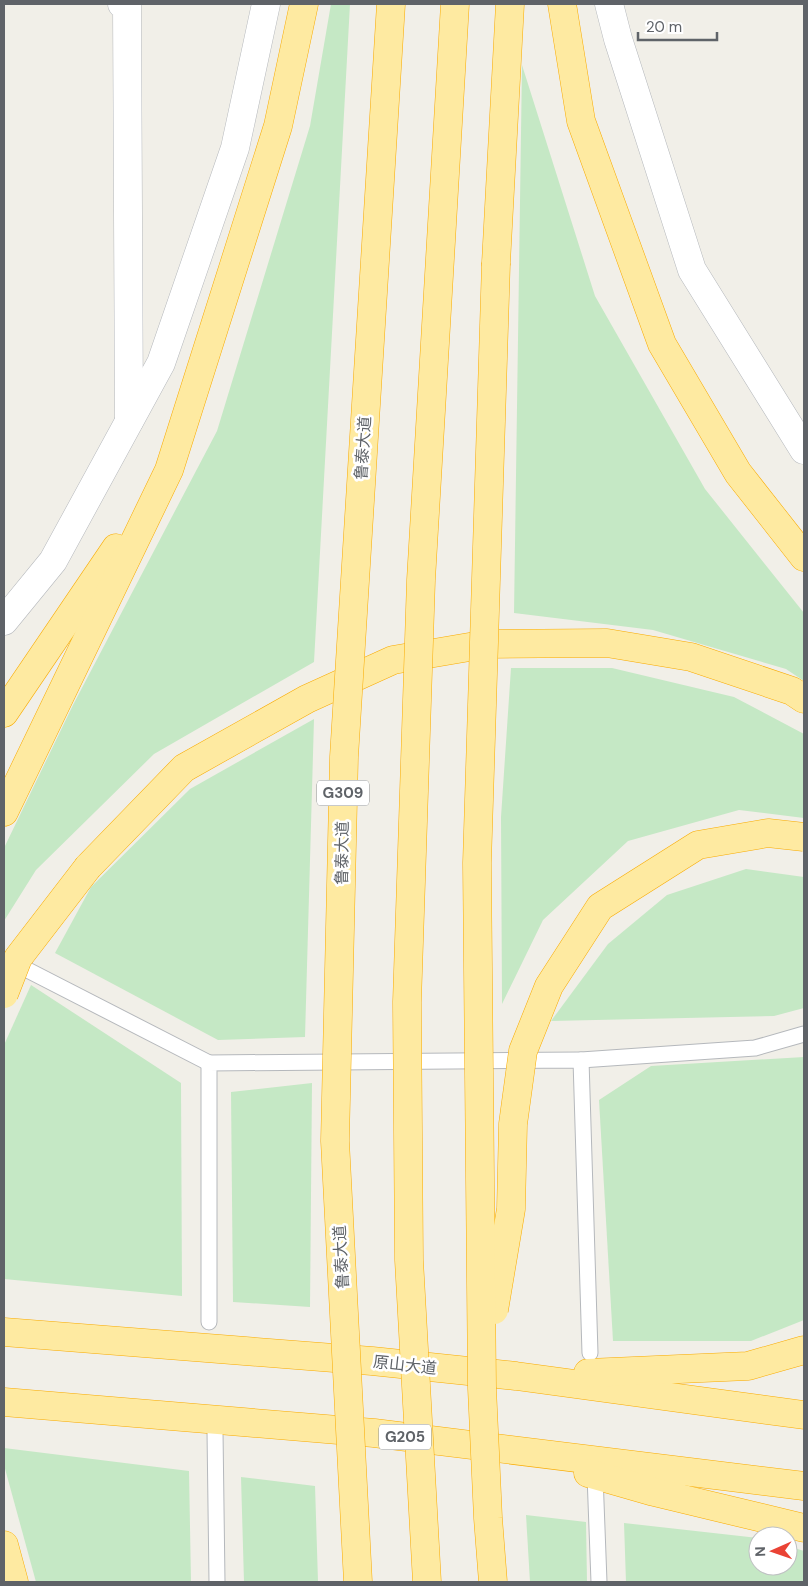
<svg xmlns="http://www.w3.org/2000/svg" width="808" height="1586" font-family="'DM Sans','Noto Sans SC',sans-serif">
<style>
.garden{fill:#c5e8c5}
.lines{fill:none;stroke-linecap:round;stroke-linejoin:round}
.service-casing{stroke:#b5b8bc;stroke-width:17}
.minor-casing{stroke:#b5b8bc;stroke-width:29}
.tertiary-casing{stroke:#b5b8bc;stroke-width:29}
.trunk-casing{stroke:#f9ab00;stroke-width:29}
.service{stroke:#fff;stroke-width:15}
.minor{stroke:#fff;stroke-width:28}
.tertiary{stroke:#fff;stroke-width:28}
.trunk{stroke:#feeaa1;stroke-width:28}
.trunk-bridge-casing{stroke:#f9ab00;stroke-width:29;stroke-linecap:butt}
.trunk-bridge{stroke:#feeaa1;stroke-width:28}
.labels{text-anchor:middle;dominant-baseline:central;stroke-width:5;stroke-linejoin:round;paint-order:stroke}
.shield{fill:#fff;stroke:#8f9295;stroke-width:1}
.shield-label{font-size:15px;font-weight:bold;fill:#5f6368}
.street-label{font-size:16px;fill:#5f6368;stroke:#fff}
</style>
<rect width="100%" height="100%" fill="#f1efe8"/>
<g class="garden">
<path d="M 331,4 L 350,4 L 314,662 L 154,754 L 36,870 L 4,921 L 4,848 L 73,705 L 217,431 L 310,126 Z"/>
<path d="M 522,65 L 595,296 L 705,489 L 804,613 L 804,681 L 786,669 L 653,630 L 514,613 Z"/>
<path d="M 511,668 L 612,668 L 734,697 L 804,734 L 804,818 L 739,810 L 628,841 L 543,920 L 502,1004 L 501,817 Z"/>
<path d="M 314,719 L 305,1037 L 218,1040 L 55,953 L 91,887 L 190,789 Z"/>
<path d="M 746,869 L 804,877 L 804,1008 L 774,1016 L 551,1021 L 608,944 L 667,895 Z"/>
<path d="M 31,985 L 181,1083 L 182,1296 L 4,1279 L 4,1045 Z"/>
<path d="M 804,1057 L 804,1320 L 751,1341 L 613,1341 L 599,1100 L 651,1066 Z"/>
<path d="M 312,1083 L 310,1307 L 233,1302 L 231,1092 Z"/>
<path d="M 4,1448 L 189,1471 L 191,1582 L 36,1582 L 4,1465 Z"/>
<path d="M 241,1477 L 315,1486 L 318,1582 L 244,1582 Z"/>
<path d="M 526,1515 L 586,1522 L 587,1582 L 530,1582 Z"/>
<path d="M 624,1523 L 758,1538 L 758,1566 L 788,1566 L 788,1546 L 804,1551 L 804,1582 L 626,1582 Z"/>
</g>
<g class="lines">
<defs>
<g id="service">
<path d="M 10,961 L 209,1063"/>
<path d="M 581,1060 L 755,1048 L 804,1034"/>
<path d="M 209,1322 L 209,1063 L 581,1060 L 590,1353"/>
<path d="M 215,1431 L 217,1582"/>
<path d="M 595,1475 L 599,1582"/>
</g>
<path id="minor" d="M 122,4 L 127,4 L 129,421"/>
<g id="tertiary">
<path d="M 609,4 L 618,39 L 692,270 L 804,450"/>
<path d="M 4,621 L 53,561 L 161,363 L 235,148 L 266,4"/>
</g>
<g id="trunk">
<path d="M 562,4 L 581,121 L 662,344 L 738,473 L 804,557"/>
<path d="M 496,263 L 510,4"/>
<path d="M 4,713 L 116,548"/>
<path d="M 4,812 L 169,470 L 278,126 L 304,4"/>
<path d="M 88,867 L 184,768 L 307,699 L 393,660 L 487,644 L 607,643 L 691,657 L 792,691 L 804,699"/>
<path d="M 4,1332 L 372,1361 L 516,1376 L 804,1415"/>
<path d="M 588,1373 L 748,1366 L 804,1350"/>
<path d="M 4,1402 L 374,1433 L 804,1486"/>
<path d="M 588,1473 L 654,1492 L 804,1528"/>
<path d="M 4,1545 L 14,1582"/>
</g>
</defs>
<use href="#service" class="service-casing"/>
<use href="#minor" class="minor-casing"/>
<use href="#tertiary" class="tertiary-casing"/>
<use href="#trunk" class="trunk-casing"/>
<use href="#service" class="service"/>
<use href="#minor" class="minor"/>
<use href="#tertiary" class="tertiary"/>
<use href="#trunk" class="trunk"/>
<defs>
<g id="trunk-bridge">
<path d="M 4,994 L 18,958 L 88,867"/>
<path d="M 494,1310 L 511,1209 L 513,1124 L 523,1051 L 549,986 L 600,907 L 698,845 L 768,833 L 804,837"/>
<path d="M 358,1582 L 335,1141 L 344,757 L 391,4"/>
<path d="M 427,1582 L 409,1260 L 407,1002 L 421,580 L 455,4"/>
<path d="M 493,1582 L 488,1518 L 482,1388 L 477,863 L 496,263"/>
</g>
</defs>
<use href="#trunk-bridge" class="trunk-bridge-casing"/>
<use href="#trunk-bridge" class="trunk-bridge"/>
</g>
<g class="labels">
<g class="shield">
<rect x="317" y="780.5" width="52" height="25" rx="4"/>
<rect x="379" y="1424.5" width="52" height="25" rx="4"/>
</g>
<g class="shield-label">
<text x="343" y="793">G309</text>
<text x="405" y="1437">G205</text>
</g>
<g class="street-label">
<text transform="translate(363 448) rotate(-86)">鲁泰大道</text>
<text transform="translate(342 853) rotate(-89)">鲁泰大道</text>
<text transform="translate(341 1257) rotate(-93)">鲁泰大道</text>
<text transform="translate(405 1365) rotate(6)">原山大道</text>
</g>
</g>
<rect width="808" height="1586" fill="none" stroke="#5f6368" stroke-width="10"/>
<g transform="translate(773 1551) rotate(268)"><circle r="24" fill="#ffffff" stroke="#bfc1c3"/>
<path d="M0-4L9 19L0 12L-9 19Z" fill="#ea4335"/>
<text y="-8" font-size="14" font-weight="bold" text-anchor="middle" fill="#5f6368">N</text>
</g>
<path d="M638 32v8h79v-8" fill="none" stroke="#5f6368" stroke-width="2.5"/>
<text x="646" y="32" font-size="15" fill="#5f6368" stroke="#ffffff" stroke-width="4" paint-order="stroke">20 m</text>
</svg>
